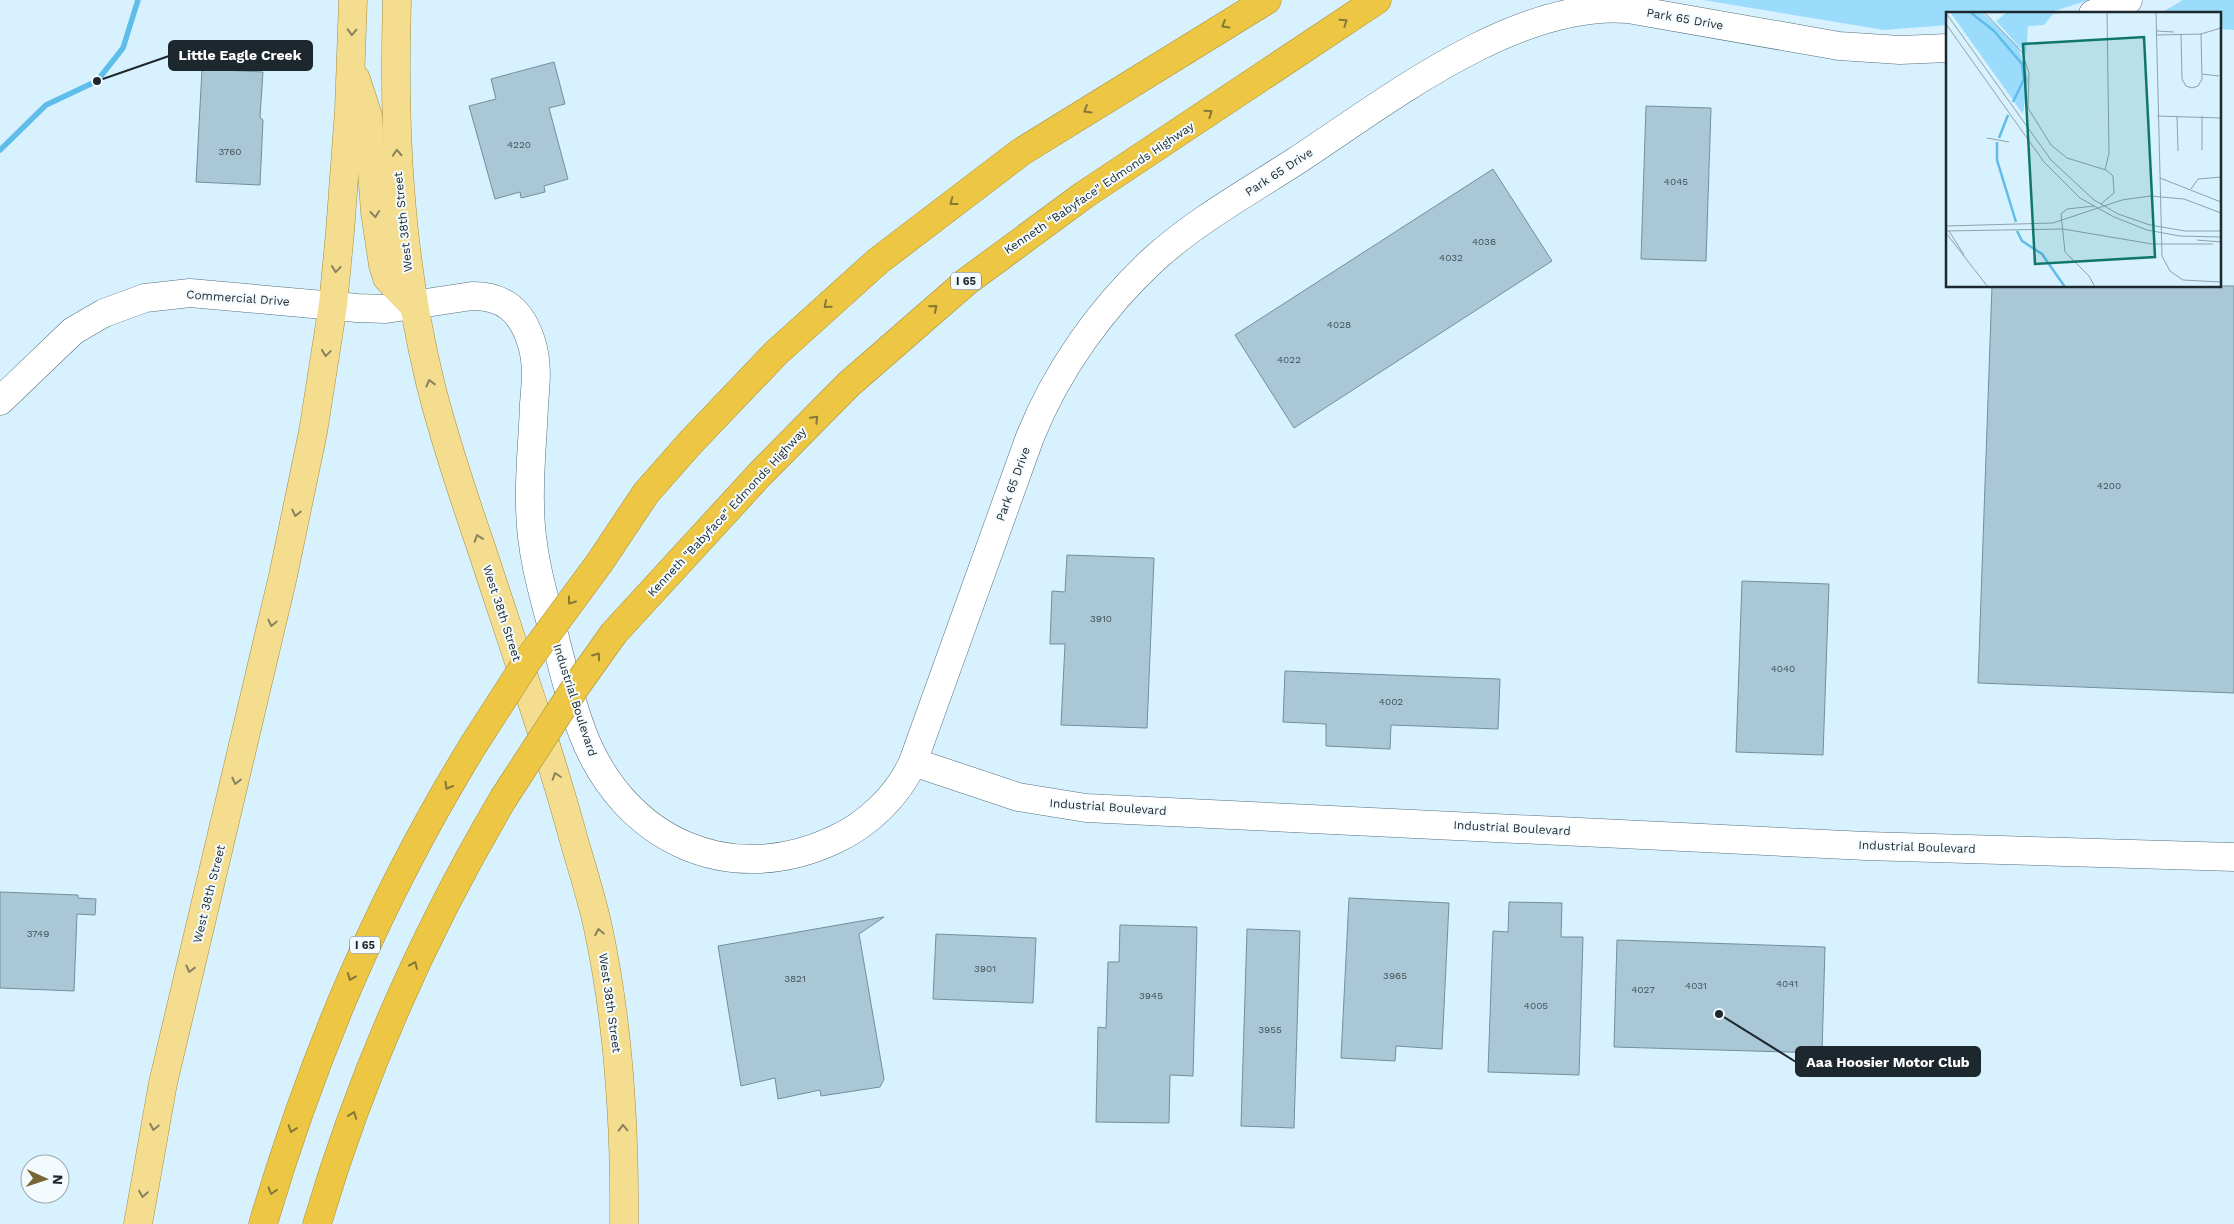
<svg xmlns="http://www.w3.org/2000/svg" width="2234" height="1224" font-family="'Work Sans',sans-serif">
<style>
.green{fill:#9bdcfc}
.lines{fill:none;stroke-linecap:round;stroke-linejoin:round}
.stream{stroke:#5fbde9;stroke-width:5.5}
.building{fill:#a9c7d6;stroke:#728f9d}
.minor-casing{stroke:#54707e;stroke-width:29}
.major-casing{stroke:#a48f3c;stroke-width:29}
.highway-casing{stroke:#a48f3c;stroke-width:29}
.minor{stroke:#fff;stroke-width:28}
.major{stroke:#f4dd8e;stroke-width:28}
.highway{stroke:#edc743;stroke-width:28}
.highway-bridge-casing{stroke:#a48f3c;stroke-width:29;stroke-linecap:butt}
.highway-bridge{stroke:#edc743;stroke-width:28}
.oneway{stroke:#857838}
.oneway2{stroke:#88825e}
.labels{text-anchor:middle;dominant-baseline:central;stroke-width:4;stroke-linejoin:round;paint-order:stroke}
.number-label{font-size:10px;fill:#405058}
.shield{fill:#f4fbfe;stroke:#5e676c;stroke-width:1}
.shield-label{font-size:11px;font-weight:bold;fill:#1d282e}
.street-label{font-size:12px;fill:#1d282e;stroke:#f4fbfe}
.inset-river{fill:none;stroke:#5fbde9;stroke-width:2.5}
.inset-road{fill:none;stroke:#8da1ab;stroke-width:1}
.view{fill:#0f766e;fill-opacity:0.15;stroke:#0f766e;stroke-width:2.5}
.inset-edge{fill:none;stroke:#1d282e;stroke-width:2.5}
.leader{fill:none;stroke:#1d282e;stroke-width:2}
.callout-dot{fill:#1d282e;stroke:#f4fbfe;stroke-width:2}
.callout{fill:#1d282e;stroke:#1d282e;stroke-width:2}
.callout-label{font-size:14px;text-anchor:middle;font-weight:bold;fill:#fff}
</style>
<rect width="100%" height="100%" fill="#d8f1fe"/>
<g class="green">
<path d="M 1703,0 L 2089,0 L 2045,14 L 1948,14 L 1948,25 L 1884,30 Z"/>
<path d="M 2183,0 L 2234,0 L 2234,30 L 2220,29 L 2220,14 L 2159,14 Z"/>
</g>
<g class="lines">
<path class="stream" d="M 0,150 L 46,105 L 97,81 L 123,48 L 138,0"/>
</g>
<g class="building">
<path d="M 554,62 L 565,104 L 549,108 L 568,179 L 544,186 L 545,192 L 521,198 L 520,192 L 495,199 L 469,106 L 496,99 L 491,79 Z"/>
<path d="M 202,69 L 263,72 L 260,117 L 263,120 L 260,185 L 196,182 Z"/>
<path d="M 1646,106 L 1711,108 L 1706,261 L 1641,259 Z"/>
<path d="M 1493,169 L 1552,261 L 1294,428 L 1235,335 Z"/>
<path d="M 1992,286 L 2234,286 L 2234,693 L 1978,683 Z"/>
<path d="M 1067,555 L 1154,558 L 1147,728 L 1061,725 L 1065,644 L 1050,644 L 1052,591 L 1065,592 Z"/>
<path d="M 1742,581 L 1829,584 L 1823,755 L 1736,752 Z"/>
<path d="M 1285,671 L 1500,679 L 1498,729 L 1391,725 L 1390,749 L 1326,746 L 1326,724 L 1283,722 Z"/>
<path d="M 0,892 L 78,895 L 78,898 L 96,899 L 95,915 L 77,914 L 74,991 L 0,988 Z"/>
<path d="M 1349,898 L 1449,903 L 1442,1049 L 1396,1046 L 1395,1061 L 1341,1058 Z"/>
<path d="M 1509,902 L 1562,903 L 1561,937 L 1583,937 L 1579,1075 L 1488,1072 L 1493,931 L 1508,932 Z"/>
<path d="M 884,917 L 859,934 L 884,1079 L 880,1087 L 821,1096 L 820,1090 L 778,1099 L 775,1078 L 741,1086 L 718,946 Z"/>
<path d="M 1120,925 L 1197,927 L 1193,1076 L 1170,1075 L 1169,1123 L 1096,1122 L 1098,1027 L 1106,1028 L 1108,962 L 1119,962 Z"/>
<path d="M 1247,929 L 1300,931 L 1294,1128 L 1241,1126 Z"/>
<path d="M 936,934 L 1036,938 L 1033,1003 L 933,999 Z"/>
<path d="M 1617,940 L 1825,947 L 1822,1053 L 1614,1047 Z"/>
</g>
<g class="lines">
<defs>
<g id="minor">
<path d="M 2093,14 L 2128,0"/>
<path d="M 0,401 L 73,331 L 104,313 L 145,298 L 190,293 L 357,308 L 386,309 L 472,296 C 505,296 521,311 531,341 C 538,362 536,383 534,404 C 533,438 529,471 530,504 C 530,551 543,594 555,638 C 563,670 571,703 583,734 C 624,840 729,889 834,840 C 867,825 898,796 913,762 L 1030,437 C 1057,370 1101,308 1154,259 C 1196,221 1248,192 1296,161 C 1386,102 1515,0 1628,9 L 1839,46 L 1900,50 L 1948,48"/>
<path d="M 913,762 L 1018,797 L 1086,808 L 1866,846 L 2234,857"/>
</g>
<g id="major">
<path d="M 397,0 C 393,130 399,254 430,382 C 444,439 463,495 482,550 C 514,648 548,745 575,844 C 583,871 591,897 597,923 C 619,1023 625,1123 624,1224"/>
<path d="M 356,79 L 368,116 L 375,212 L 383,265 L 387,278 L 414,306"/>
<path d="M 138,1224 L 163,1083 L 283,576 L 313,432 L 333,305 L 340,232 L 349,110 L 353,0"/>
</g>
<g id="highway">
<path d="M 600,562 L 646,493 L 691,442 L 776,353 L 878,261 L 1021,152 L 1267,0"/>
<path d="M 614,633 L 760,474 L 849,384 L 966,282 L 1084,195 L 1377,0"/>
<path d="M 263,1224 C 314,1052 380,897 474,744"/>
<path d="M 317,1224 C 361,1075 424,933 503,799"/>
</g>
</defs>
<use href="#minor" class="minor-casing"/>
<use href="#major" class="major-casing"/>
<use href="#highway" class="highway-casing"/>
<use href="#minor" class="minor"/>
<use href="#major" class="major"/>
<use href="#highway" class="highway"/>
<defs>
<g id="highway-bridge">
<path d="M 474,744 L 528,660 L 600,562"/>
<path d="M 503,799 L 577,685 L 614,633"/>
</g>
</defs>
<use href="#highway-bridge" class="highway-bridge-casing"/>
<use href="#highway-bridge" class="highway-bridge"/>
</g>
<defs><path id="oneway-chevron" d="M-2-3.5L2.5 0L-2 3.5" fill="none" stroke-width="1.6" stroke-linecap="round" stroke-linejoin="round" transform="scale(1.25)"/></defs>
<g class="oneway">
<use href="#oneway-chevron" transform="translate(1344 22) rotate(-34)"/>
<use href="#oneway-chevron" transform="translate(1225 25) rotate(149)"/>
<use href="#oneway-chevron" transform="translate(1087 110) rotate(149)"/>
<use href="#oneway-chevron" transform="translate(1209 113) rotate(-34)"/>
<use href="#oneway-chevron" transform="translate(953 202) rotate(143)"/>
<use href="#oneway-chevron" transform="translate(827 305) rotate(139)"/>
<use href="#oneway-chevron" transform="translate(934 308) rotate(-40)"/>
<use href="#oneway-chevron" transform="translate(815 419) rotate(-46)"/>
<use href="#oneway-chevron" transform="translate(571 601) rotate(126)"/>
<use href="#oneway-chevron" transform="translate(597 656) rotate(-55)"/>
<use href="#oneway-chevron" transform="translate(448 786) rotate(120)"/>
<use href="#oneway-chevron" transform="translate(414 965) rotate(-66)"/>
<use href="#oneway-chevron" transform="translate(351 977) rotate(112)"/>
<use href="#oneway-chevron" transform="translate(353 1115) rotate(-70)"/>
<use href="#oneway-chevron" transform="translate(292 1129) rotate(109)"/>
<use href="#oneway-chevron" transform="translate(272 1191) rotate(107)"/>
</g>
<g class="oneway2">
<use href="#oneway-chevron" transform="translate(352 32) rotate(92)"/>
<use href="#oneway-chevron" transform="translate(397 153) rotate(-93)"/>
<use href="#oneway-chevron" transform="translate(375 214) rotate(84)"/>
<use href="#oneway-chevron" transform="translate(336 269) rotate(96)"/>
<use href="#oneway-chevron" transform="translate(326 353) rotate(98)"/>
<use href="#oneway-chevron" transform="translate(430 383) rotate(-104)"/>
<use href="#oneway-chevron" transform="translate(296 513) rotate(102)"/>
<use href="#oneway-chevron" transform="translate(478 538) rotate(-109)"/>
<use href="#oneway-chevron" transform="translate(272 623) rotate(103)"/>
<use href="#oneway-chevron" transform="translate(556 776) rotate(-108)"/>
<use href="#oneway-chevron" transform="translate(236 781) rotate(103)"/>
<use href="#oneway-chevron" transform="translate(599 932) rotate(-101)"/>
<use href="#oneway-chevron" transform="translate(190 969) rotate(104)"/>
<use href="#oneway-chevron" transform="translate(154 1127) rotate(101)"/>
<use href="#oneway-chevron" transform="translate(623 1128) rotate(-91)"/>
<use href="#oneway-chevron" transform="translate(143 1194) rotate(99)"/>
</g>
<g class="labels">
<g class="number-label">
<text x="519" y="144">4220</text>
<text x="230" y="151">3760</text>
<text x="1676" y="181">4045</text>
<text x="1484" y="241">4036</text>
<text x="1451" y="257">4032</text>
<text x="1339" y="324">4028</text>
<text x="1289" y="359">4022</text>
<text x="2109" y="485">4200</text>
<text x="1101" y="618">3910</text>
<text x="1783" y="668">4040</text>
<text x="1391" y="701">4002</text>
<text x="38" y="933">3749</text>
<text x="985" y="968">3901</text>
<text x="1395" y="975">3965</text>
<text x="795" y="978">3821</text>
<text x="1787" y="983">4041</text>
<text x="1696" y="985">4031</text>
<text x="1643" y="989">4027</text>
<text x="1151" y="995">3945</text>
<text x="1536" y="1005">4005</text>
<text x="1270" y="1029">3955</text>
</g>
<g class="shield">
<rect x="951" y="272.5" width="30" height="17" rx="4"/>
<rect x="350" y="936.5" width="30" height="17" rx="4"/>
</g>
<g class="shield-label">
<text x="966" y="281">I 65</text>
<text x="365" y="945">I 65</text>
</g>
<g class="street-label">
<text transform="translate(1685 19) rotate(10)">Park 65 Drive</text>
<text transform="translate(1279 172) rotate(-33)">Park 65 Drive</text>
<text transform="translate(1099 188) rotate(-34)">Kenneth "Babyface" Edmonds Highway</text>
<text transform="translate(403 222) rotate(-96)">West 38th Street</text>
<text transform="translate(238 298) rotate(4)">Commercial Drive</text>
<text transform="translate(1013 484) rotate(-70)">Park 65 Drive</text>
<text transform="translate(727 512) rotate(-47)">Kenneth "Babyface" Edmonds Highway</text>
<text transform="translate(502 613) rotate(72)">West 38th Street</text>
<text transform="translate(575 700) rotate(72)">Industrial Boulevard</text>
<text transform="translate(1108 807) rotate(4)">Industrial Boulevard</text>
<text transform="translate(1512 828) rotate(3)">Industrial Boulevard</text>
<text transform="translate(1917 847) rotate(2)">Industrial Boulevard</text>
<text transform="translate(209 894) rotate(-76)">West 38th Street</text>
<text transform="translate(610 1003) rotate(82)">West 38th Street</text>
</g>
</g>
<g transform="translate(1946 12)">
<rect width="275" height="275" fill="#d8f1fe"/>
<path d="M 4,0 L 36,0 L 72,34 L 82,66 L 77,102 ZM 61,0 L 126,0 L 107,2 L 98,13 L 82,14 L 80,42 L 50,9 Z" fill="#9bdcfc"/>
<path class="inset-river" d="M 24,0 L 48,19 L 76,52 L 78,67 L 67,90M 53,126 L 62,103M 51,130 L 51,148 L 70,210M 71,219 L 76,229 L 96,242 L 119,275"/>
<path class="inset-road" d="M 38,0 L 76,40 L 83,61 L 82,96 L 105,133 L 121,146 L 160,158 L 167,164 L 168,181 L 155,192M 210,0 L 216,244 L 224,259 L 237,268 L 275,270M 0,1 L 105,148 L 148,188 L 172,202 L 204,213 L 239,219 L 275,219M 0,12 L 98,150 L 134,186 L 168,205 L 201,218 L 234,224 L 275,225M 210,19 L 228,20M 235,22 L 236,67 L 240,74 L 246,76M 210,23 L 255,22 L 275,16M 256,62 L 273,64M 246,76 L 252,74 L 256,67 L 255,22M 211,104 L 275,106M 231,104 L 232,139M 256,104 L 256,138M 41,126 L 63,130M 159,158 L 163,141 L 161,0M 214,166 L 275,190M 245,177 L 252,167 L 275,165M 148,194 L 121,197 L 115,202 L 119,240 L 143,264 L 149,275M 0,214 L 107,211 L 176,188 L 204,184 L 238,187 L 275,201M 0,219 L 117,217 L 206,232 L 267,232M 3,219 L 18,243M 0,221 L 42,275M 251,228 L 275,230"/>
<path class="view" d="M 198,25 L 209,245 L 89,252 L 77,32 Z"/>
<rect width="275" height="275" class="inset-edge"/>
</g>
<path class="leader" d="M97 81L169 56M1719 1014L1796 1062"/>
<g class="callout-dot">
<circle cx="97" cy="81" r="5"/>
<circle cx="1719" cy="1014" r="5"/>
</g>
<g class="callout">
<rect x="169" y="41" width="143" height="29" rx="5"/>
<rect x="1796" y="1047" width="184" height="29" rx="5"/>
</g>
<g class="callout-label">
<text x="240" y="60">Little Eagle Creek</text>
<text x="1888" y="1067">Aaa Hoosier Motor Club</text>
</g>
<g transform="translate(45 1179) rotate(93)"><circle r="24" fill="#f4fbfe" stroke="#9ea7ab"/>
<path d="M0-4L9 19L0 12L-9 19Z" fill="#776735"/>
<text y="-8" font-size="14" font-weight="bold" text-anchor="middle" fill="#1d282e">N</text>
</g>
</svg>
